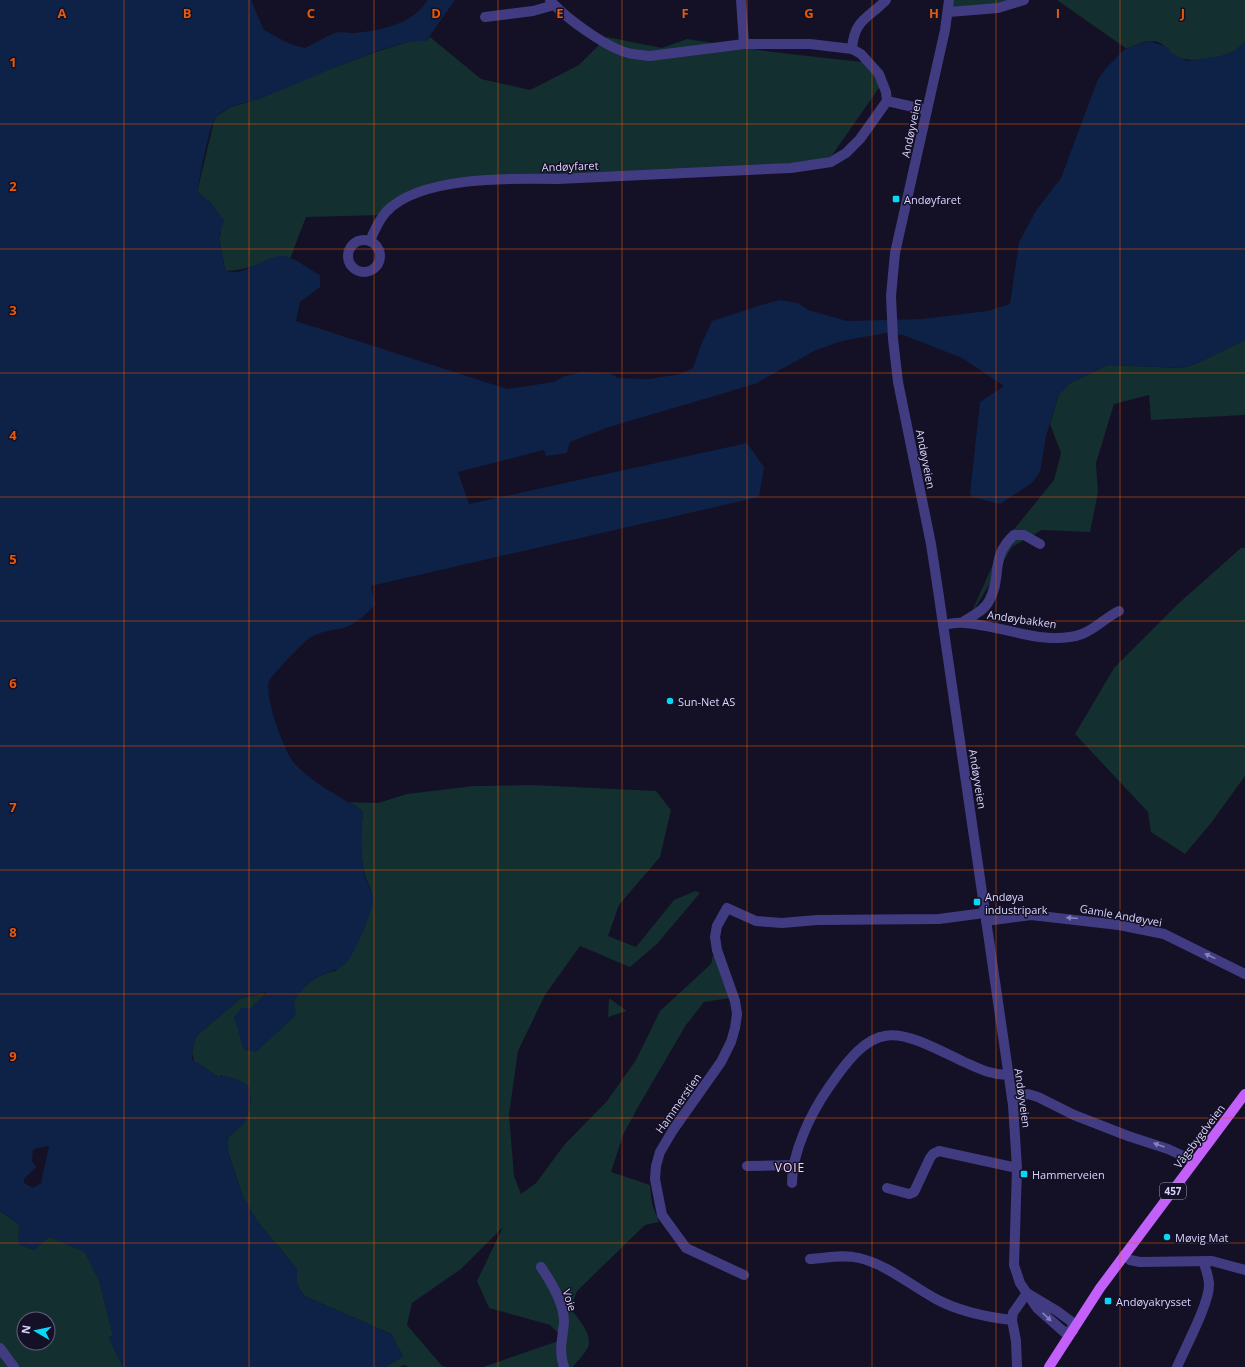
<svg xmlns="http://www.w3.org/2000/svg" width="1245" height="1367" font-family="'Open Sans',sans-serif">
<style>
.green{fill:#132f2f;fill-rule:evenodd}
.water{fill:#0e2146;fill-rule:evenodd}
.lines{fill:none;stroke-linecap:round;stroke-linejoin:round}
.minor{stroke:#413c82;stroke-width:10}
.tertiary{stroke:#413c82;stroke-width:10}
.primary{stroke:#c460fa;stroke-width:10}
.oneway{fill:#8681ba}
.grid{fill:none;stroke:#e8590c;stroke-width:1;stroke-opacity:0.55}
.poi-dot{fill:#08d8f7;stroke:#141025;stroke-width:1.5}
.labels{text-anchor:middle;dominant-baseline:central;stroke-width:3;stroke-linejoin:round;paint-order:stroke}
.shield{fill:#141025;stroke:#9f9abd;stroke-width:1}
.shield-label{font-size:10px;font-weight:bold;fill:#dbd5fe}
.street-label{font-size:11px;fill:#dbd5fe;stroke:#141025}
.poi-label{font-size:11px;fill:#dbd5fe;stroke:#141025;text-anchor:start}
.neighbourhood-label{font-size:12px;letter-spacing:1px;fill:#fed7ef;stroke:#141025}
.grid-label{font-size:13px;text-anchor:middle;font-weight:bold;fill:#e8590c;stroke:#141025;stroke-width:3;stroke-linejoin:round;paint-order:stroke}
</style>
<rect width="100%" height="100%" fill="#141025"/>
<g class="green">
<path d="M 950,0 L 1029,0 L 949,13 Z"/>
<path d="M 1057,0 L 1245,0 L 1245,42 C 1241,45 1238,50 1233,52 C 1219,59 1183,65 1171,53 C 1164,47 1163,41 1151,41 C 1143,41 1134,46 1127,49 Z"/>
<path d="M 430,37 L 481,79 L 530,90 L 579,65 L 607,37 L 662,48 L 687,39 L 773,52 L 862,62 L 878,78 L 881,85 L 828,161 L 475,183 L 411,194 L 383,215 L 306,217 L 290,259 L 286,257 C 273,260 234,274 225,270 L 219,237 L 221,233 L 211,203 L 197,192 L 215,117 L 231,107 L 261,98 L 324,71 L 382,50 L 414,40 L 426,41 Z"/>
<path d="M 1245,340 L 1245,415 L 1151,420 L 1149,395 L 1114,404 L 1096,463 L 1098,492 L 1090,532 L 1042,530 L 1012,547 L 969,618 L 1002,544 L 1054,480 L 1061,453 L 1050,424 L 1059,394 L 1070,383 L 1108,365 L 1181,368 L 1193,365 Z"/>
<path d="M 1241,548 L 1245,548 L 1245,776 L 1211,823 L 1185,854 L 1151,832 L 1148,812 L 1075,734 L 1114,668 L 1179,603 Z"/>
<path d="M 533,785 L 656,791 L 671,810 L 660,857 L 619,905 L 608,936 L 636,947 L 674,900 L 695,891 L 700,893 L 657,944 L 630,967 L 580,946 L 545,995 L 518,1051 L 509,1114 L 514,1176 L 521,1194 L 536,1183 L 565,1144 L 607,1101 L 636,1060 L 660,1011 L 711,964 L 717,938 L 737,997 L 704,1002 L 686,1025 L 638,1107 L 623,1135 L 611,1172 L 650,1185 L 652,1204 L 659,1222 L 645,1225 L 577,1291 L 570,1309 C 578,1317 593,1335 588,1347 C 585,1354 577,1361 573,1367 L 483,1367 L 564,1339 L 550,1325 L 489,1308 L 477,1281 L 503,1227 L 461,1269 L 412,1303 L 407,1325 L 442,1366 L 447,1367 L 409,1367 L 403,1365 L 400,1367 L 385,1367 L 403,1356 L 391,1334 L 304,1296 L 297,1284 L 297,1269 L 257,1221 L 243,1197 L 229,1155 L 227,1141 L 229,1136 L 244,1123 L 249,1110 L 222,1075 L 218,1077 L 194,1061 L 192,1052 L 196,1036 L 241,998 L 266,993 L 252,1008 L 234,1017 L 293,1005 C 295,989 321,972 336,971 L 371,889 C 359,869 360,835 363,813 L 360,809 L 349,802 L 378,803 L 407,794 L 473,786 Z"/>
<path d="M 609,998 L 627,1011 L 608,1017 Z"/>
<path d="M 0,1211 L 19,1224 L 19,1244 L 34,1250 L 49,1236 L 85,1252 L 99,1280 L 113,1335 L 109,1338 L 123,1367 L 0,1367 ZM 24,1319 L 48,1319 L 48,1343 L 24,1343 Z"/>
</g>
<path class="water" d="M 0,0 L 251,0 L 264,30 L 290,44 L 305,48 C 315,43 325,37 335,33 C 341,31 348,33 353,33 C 378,31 415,24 427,0 L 455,0 L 426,41 C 405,40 383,49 362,57 C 329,69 297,84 264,97 C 248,103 230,104 217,116 C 209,123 200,178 197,192 L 211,203 L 224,220 L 219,237 L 225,270 C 244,279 264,254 284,256 C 296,258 310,270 320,275 L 320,287 L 300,302 L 296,321 L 507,389 L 554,382 L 565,376 L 583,372 L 611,374 L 618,378 L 648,379 L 681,374 L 693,368 L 700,347 L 712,321 L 761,305 L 780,300 L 798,303 L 808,310 L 847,321 L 922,319 L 987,311 L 1010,304 L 1019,242 L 1037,209 L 1061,178 L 1098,79 L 1107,67 L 1125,49 L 1149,41 L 1167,47 L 1171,53 L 1187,61 L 1221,56 L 1234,51 L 1245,42 L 1245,340 L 1193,365 L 1181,368 L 1108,365 L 1070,383 L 1059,394 L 1046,436 L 1040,472 L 1032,483 L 1000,504 L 972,497 L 970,493 L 980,402 L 1004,386 L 962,358 L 903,335 L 886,333 L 847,340 L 833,344 L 814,351 L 755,384 L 609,427 L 570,442 L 567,453 L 546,456 L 544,450 L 458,472 L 469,504 L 747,443 L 764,467 L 759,497 L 371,586 L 375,605 C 367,613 359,621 349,626 C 337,631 323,630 311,637 C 305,640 271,676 269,681 C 264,696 284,752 295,764 C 313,783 338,796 360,809 L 363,813 C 361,830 360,864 366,880 C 368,886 372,890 373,897 C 374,910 355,952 347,962 C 341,969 336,969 329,972 C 315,976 301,989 294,1001 L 296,1015 L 256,1052 L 244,1050 L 234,1017 L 242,1008 L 252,1008 L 266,993 L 265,992 L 241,998 L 196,1036 L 192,1052 L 192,1059 L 218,1077 C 227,1073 241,1081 249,1086 L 251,1100 L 249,1110 L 244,1124 L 229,1136 L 227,1141 L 229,1155 L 243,1197 L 257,1221 L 297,1269 L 297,1284 L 304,1296 L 391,1334 L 403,1356 L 385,1367 L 123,1367 L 109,1338 L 113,1335 L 99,1280 L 85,1252 L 49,1237 L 34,1250 L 18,1244 L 19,1224 L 0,1211 ZM 49,1146 L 41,1183 L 33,1188 L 24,1183 L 24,1179 L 36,1167 L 32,1161 L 33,1150 L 37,1148 Z"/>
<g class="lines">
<g class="minor">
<path d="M 550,0 C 565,18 606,47 628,53 C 635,55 643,55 650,56 L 744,44 L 810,44 L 852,49 L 861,54 L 879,74 L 886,92 L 887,101 L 927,110"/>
<path d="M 741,0 L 744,44"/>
<path d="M 949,12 L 998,8 L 1024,0"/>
<path d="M 485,17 L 533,11 L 554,5"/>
<path d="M 852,49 C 854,19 869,18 886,0"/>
<circle cx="364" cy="256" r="16"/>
<path d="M 370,241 C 374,231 379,220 386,212 C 419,176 512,178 558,179 L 791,168 L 831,162 L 846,153 L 860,139 L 887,101"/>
<path d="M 963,622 C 972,616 984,611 989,601 C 1003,576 989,558 1014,535 L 1024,535 L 1040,544"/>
<path d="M 943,625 C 950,624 958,622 964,623 C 1001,625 1046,647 1082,634 C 1096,629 1106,617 1119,611"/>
<path d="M 986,921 L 1031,915 L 1119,925 L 1164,934 L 1245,974"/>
<path d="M 1012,1098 L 1028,1094 L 1038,1097 L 1074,1115 L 1128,1136 L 1168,1149 L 1194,1161"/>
<path d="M 747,1166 L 793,1165"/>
<path d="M 792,1183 C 792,1153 810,1115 827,1090 C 875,1019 891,1026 962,1061 C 978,1068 990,1075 1008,1075"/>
<path d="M 887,1188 L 909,1194 L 914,1192 L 930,1158 L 933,1154 L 939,1151 L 1017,1168"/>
<path d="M 1124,1255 L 1130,1260 L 1140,1262 L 1212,1261 L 1245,1270"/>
<path d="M 810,1259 C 827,1258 842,1254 859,1258 C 888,1265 910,1285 936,1299 C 960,1312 986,1317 1012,1320 L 1013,1313 L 1027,1293"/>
<path d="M 541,1267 C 551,1282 564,1303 564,1321 C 563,1339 558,1349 564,1367"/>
<path d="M 744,1275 L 686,1248 L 662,1215 L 655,1179 L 656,1166 L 660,1152 L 673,1130 L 721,1062 L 731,1042 L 735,1028 L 737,1014 L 735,1001 L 717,950 L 715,937 L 717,926 L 727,908 L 756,921 L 782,923 L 817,920 L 939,919 L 984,913"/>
<path d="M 1012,1320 L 1016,1341 L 1017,1367"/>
<path d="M 0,1348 L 14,1367"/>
<path d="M 1177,1367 C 1185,1348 1209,1304 1209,1285 C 1209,1277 1206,1269 1203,1261"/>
</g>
<path class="tertiary" d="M 949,0 L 945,30 L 895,253 L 891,296 L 893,339 L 898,382 L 931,544 L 938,590 L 1013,1105 L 1017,1168 L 1014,1265 L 1020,1283 L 1037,1308 L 1064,1332 L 1073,1331 L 1072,1322 L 1057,1311 L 1027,1293"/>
<path class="primary" d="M 1049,1367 L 1100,1288 L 1245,1094"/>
</g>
<defs><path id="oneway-solid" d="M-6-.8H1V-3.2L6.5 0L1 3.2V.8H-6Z"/></defs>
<g class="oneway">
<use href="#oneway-solid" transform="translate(1072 918) rotate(-175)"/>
<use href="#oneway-solid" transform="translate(1210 956) rotate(-154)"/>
<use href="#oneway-solid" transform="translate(1159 1145) rotate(-160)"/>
<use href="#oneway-solid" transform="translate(1047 1317) rotate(43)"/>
</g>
<path class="grid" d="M 124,0 L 124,1367M 249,0 L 249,1367M 374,0 L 374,1367M 498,0 L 498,1367M 622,0 L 622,1367M 747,0 L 747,1367M 872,0 L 872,1367M 996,0 L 996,1367M 1120,0 L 1120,1367M 0,124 L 1245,124M 0,249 L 1245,249M 0,373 L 1245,373M 0,497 L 1245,497M 0,621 L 1245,621M 0,746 L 1245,746M 0,870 L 1245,870M 0,994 L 1245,994M 0,1118 L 1245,1118M 0,1243 L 1245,1243"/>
<g class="poi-dot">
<rect x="892" y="195" width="8" height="8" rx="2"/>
<circle cx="670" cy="701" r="4"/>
<rect x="973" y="898" width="8" height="8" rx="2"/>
<rect x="1020" y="1170" width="8" height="8" rx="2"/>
<circle cx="1167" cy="1237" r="4"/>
<rect x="1104" y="1297" width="8" height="8" rx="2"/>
</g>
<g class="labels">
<rect class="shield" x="1160" y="1183" width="26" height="16" rx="3"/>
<g class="shield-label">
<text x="1173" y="1191">457</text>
</g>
<g class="street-label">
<text transform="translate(911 128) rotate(-78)">Andøyveien</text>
<text transform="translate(570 166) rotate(-2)">Andøyfaret</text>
<text transform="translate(926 459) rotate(79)">Andøyveien</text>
<text transform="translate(1022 619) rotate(8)">Andøybakken</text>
<text transform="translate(978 779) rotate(81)">Andøyveien</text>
<text transform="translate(1121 915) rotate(10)">Gamle Andøyvei</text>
<text transform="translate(1023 1098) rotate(82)">Andøyveien</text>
<text transform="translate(678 1103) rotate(-55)">Hammerstien</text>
<text transform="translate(1199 1136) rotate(-53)">Vågsbygdveien</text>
<text transform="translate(570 1300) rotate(72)">Voie</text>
</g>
<g class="poi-label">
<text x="904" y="199">Andøyfaret</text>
<text x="678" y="701">Sun-Net AS</text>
<text x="985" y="896">Andøya<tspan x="985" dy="13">industripark</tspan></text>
<text x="1032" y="1174">Hammerveien</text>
<text x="1175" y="1237">Møvig Mat</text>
<text x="1116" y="1301">Andøyakrysset</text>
</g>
<g class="neighbourhood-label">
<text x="790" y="1167">VOIE</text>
</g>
</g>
<g class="grid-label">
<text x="62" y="18">A</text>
<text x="187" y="18">B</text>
<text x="311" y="18">C</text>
<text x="436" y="18">D</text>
<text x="560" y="18">E</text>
<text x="685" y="18">F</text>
<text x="809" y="18">G</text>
<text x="934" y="18">H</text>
<text x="1058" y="18">I</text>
<text x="1183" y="18">J</text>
<text x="13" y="67">1</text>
<text x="13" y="191">2</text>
<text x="13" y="315">3</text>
<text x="13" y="440">4</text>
<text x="13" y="564">5</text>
<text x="13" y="688">6</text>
<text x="13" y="812">7</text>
<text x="13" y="937">8</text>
<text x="13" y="1061">9</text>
</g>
<g transform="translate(36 1331) rotate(279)"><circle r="19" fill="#141025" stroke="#645f7c"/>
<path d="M0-3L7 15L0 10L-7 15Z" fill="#08d8f7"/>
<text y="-6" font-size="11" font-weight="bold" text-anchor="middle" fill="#dbd5fe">N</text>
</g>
</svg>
